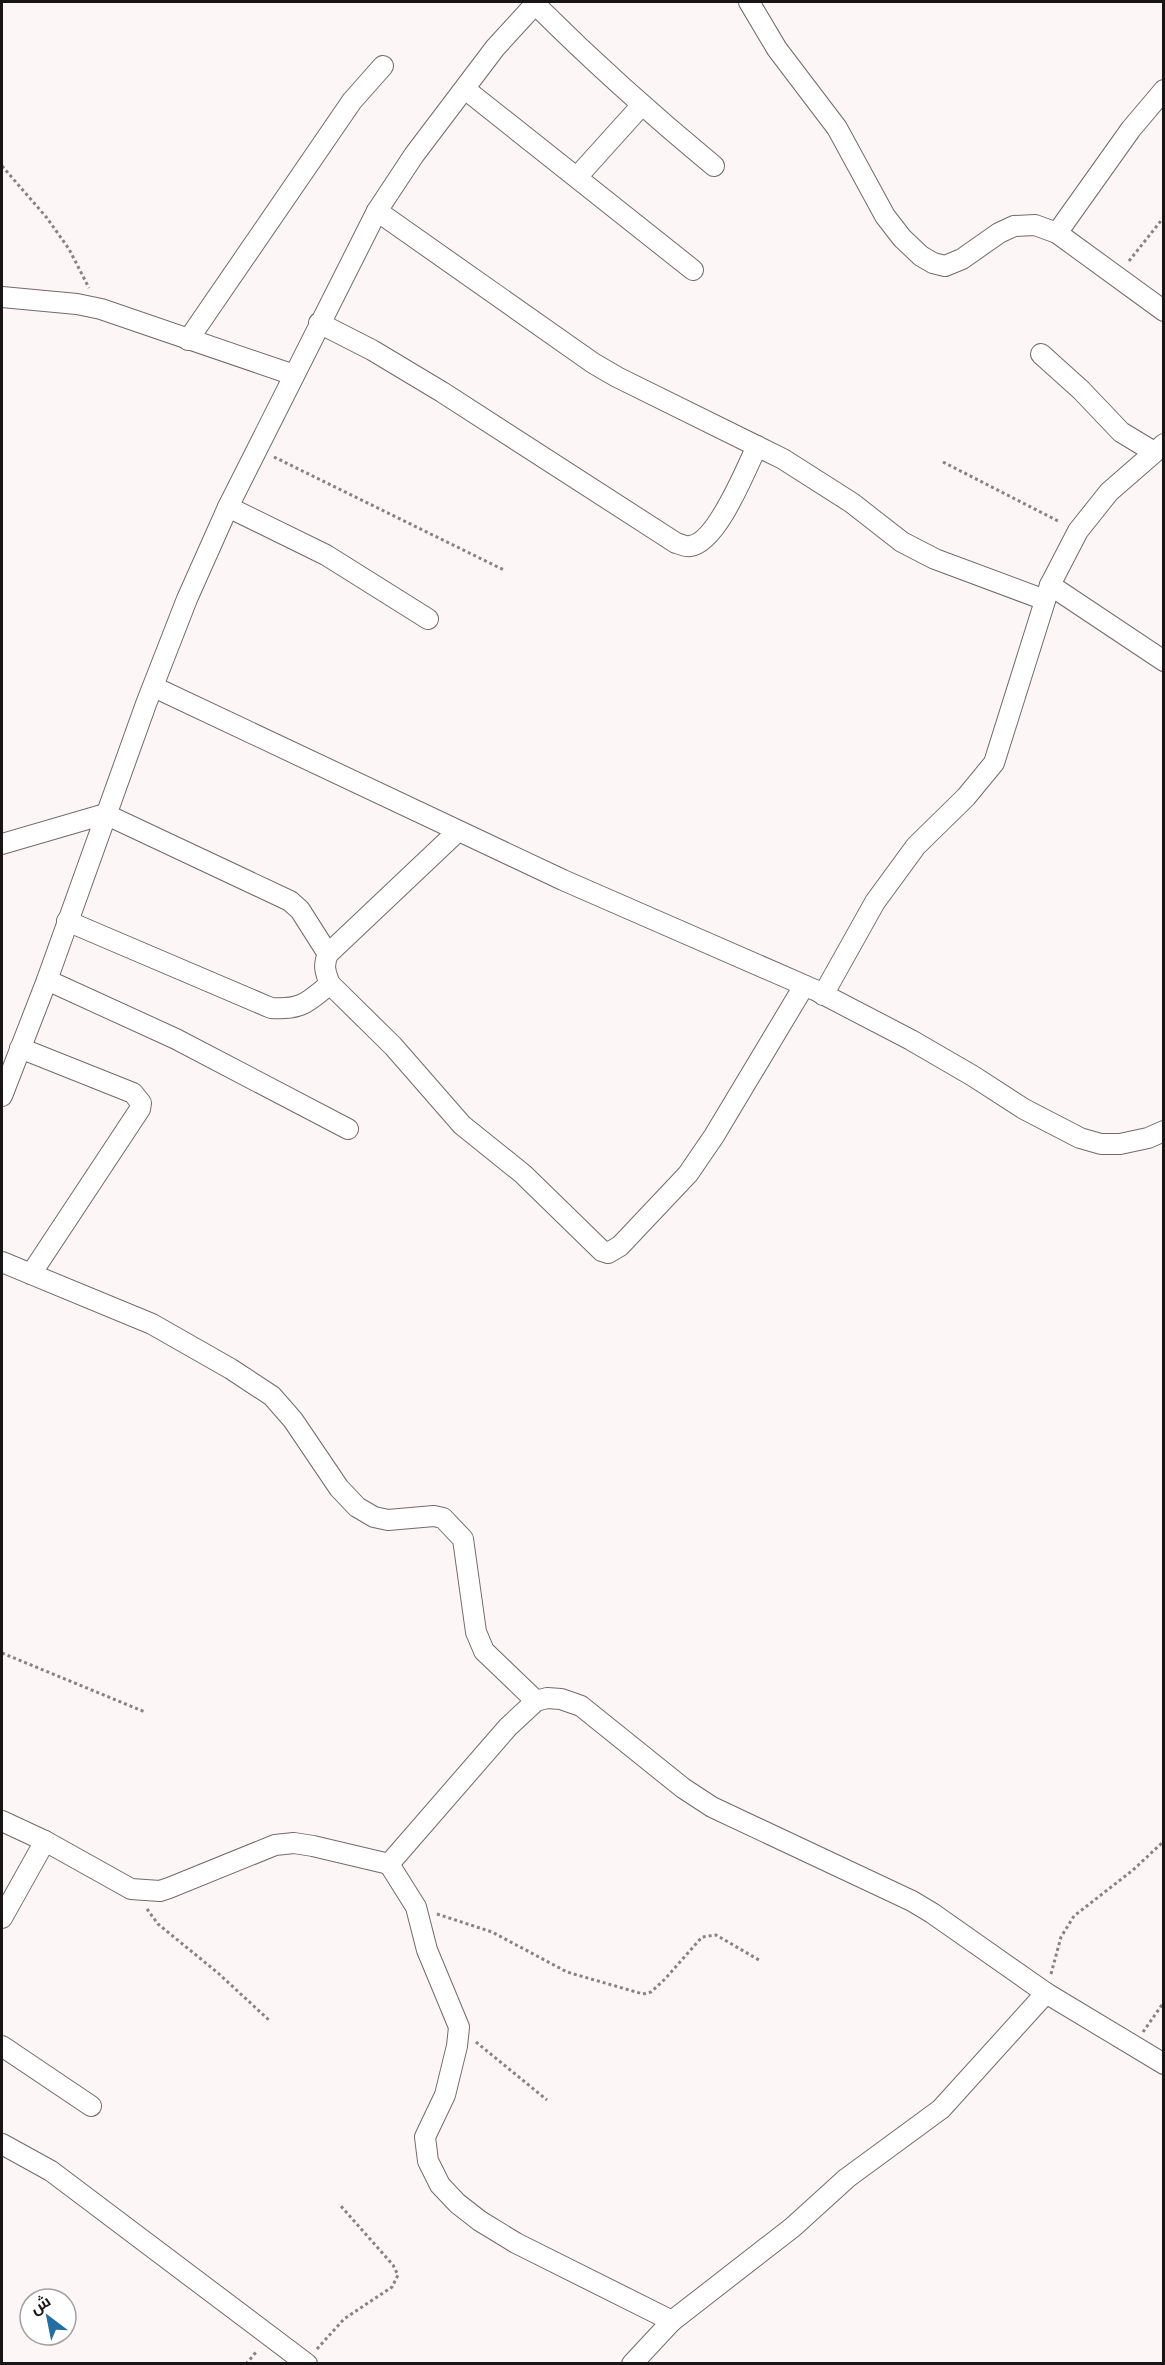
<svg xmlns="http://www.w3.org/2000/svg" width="1165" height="2365" font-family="Georgia,Cairo,serif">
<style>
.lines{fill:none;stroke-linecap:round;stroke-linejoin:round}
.minor-casing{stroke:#74696b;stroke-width:22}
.path{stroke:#888283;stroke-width:3;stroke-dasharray:3 3;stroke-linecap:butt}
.minor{stroke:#fff;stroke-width:20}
</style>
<rect width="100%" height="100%" fill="#fdf6f7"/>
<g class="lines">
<defs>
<g id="minor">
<path d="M 749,2 L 777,49 L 837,128 L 885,216 L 902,238 L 921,256 L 933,263 L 945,266 L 962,259 L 999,233 L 1014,226 L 1035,225 L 1057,233 L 1164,311"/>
<path d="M 535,4 C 592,61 651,114 714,166"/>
<path d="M 465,89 L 693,270"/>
<path d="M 577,177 L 641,106"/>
<path d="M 377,211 L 593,363 L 617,377 L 783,459 L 852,503 L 902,542 L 935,559 L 1045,600"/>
<path d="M 1057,233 L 1131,129 L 1164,90"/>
<path d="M 2,297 L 77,304 L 101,309 L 294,375"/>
<path d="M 319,323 L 372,350 L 442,392 L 676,543 C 681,544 685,547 690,546 C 717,543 746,469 757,446"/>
<path d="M 188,340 L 352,101 L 383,66"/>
<path d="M 1041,354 L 1081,390 L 1121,432 L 1154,452"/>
<path d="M 228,507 L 326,555 L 428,619"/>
<path d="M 1050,585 L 1164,661"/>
<path d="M 154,687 L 563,880 L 815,990 L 911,1040 L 973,1076 L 1024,1109 L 1080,1138 L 1101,1144 L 1120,1144 L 1148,1138 L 1164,1131"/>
<path d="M 458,831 L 328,954 C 323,965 325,972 330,984 L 393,1046 L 462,1125 L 523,1174 L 602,1251 L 608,1253 L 620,1246 L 688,1174 L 714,1136 L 804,986"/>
<path d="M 2,844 L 105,814 L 290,901 L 300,910 L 328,954"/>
<path d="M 67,921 L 271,1008 C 303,1010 307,1002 330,984"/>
<path d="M 47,980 L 176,1039 L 348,1129"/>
<path d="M 823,995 L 875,902 L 916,846 L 966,797 L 994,763 L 1050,585 L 1078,531 L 1109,492 L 1164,444"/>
<path d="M 20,1048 L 133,1093 L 141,1103 L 140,1109 L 31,1274"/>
<path d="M 2,1096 L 47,980 L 146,704 L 187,599 L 228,507 L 377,211 L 414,155 L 495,48 L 537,2"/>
<path d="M 2,1262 L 152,1324 L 231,1369 L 272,1396 L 293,1420 L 339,1488 L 357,1507 L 374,1517 L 388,1520 L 434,1516 L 443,1518 L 463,1539 L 476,1632 L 484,1651 L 536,1701"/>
<path d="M 2,1821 L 45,1841 L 131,1889 L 160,1891 L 169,1888 L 275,1845 L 294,1843 L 313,1846 L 389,1864 L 508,1727 L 536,1701 L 547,1698 L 561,1699 L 581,1706 L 683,1788 L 712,1807 L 912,1901 L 932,1913 L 1046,1993 L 941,2109 L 847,2178 L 793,2227 L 672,2321 L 632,2364"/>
<path d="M 389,1864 L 416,1907 L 427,1950 L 459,2027 L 457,2046 L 445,2095 L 425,2137 L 428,2161 L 440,2185 L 457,2203 L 480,2221 L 516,2243 L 672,2321"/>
<path d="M 2,1918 L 45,1841"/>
<path d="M 1046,1993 L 1164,2064"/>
<path d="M 2,2046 L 91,2106"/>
<path d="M 2,2144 L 51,2171 L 307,2364"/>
</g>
</defs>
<use href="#minor" class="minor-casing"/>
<g class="path">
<path d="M 2,166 L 47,218 L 69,249 L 89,288"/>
<path d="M 1129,261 L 1164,217"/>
<path d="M 274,457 L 504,570"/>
<path d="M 943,462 L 1060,522"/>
<path d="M 2,1653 L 145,1712"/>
<path d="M 147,1909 L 158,1924 L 218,1973 L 270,2021"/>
<path d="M 437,1914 L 492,1932 L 567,1972 L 643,1994 L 651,1992 L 665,1979 L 702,1937 L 716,1935 L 759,1960"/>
<path d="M 1051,1974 L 1061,1937 L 1074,1916 L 1133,1870 L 1164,1841"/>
<path d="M 1143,2032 L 1164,2002"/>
<path d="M 476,2042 L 547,2100"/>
<path d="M 317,2349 L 344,2319 L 392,2287 L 398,2275 L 393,2265 L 339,2204"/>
<path d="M 246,2364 L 257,2351"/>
</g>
<use href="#minor" class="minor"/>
</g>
<rect width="1165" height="2365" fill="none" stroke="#191516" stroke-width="6"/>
<g transform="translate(48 2317) rotate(328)"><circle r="28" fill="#ffffff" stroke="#a3a1a2" stroke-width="1.5"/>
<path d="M0-4.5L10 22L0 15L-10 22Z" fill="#246ea1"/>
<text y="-9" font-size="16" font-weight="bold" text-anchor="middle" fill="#191516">ش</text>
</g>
</svg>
